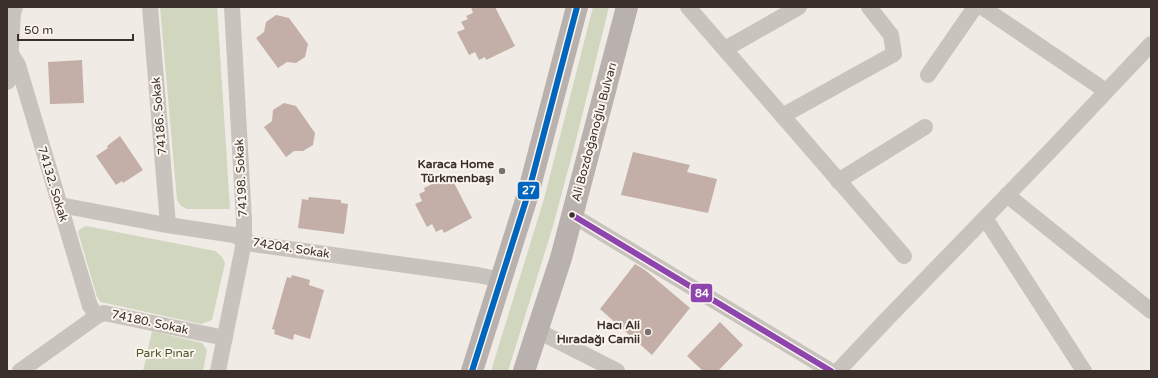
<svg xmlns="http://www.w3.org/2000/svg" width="1158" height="378" font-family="'Varela Round',sans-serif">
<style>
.green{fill:#d1d6bf}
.building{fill:#c3afa7}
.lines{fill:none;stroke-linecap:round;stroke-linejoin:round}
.minor{stroke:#c9c3be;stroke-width:16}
.primary{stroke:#b8b1ad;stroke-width:22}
.bus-1-casing{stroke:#fbf5ee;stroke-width:9}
.bus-2-casing{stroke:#fbf5ee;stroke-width:9}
.bus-1{stroke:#8e44ad;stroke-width:6}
.bus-2{stroke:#0065bd;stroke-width:6}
.poi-dot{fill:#7a716c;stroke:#fbf5ee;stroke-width:1.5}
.bus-dot{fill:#3b302b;stroke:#fbf5ee;stroke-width:1.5}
.labels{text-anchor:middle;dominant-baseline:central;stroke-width:4;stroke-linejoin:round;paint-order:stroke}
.street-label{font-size:12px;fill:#3b302b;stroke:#fbf5ee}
.poi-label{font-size:12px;font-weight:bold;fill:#3b302b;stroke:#fbf5ee;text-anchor:end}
.park-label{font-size:12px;fill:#4a5a2e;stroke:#fbf5ee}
.line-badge{stroke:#fbf5ee;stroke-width:1.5}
.badge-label{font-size:11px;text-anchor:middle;font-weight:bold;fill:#fff}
</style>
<rect width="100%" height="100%" fill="#f0ebe5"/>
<g class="green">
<path d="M 160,7 L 217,7 L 230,209 L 187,209 L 181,206 L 177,200 Z"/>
<path d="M 593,7 L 609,7 L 575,144 L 553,226 L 508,371 L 491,371 L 544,199 Z"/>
<path d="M 86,226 L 215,251 L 222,257 L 225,263 L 212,320 L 201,324 L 101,302 L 97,297 L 78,232 L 80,229 Z"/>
<path d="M 152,331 L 202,343 L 207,350 L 203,371 L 143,371 Z"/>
</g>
<g class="building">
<path d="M 471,7 L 495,7 L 515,46 L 486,60 L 485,57 L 479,60 L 475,52 L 469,55 L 457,32 L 465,29 L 461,22 L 468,19 L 466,16 L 473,13 Z"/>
<path d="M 276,15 L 289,18 L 308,44 L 305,57 L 296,63 L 287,62 L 278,68 L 256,38 L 264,32 L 266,22 Z"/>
<path d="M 82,60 L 84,103 L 50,104 L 48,62 Z"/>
<path d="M 284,103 L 296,106 L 315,133 L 313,145 L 303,151 L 294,151 L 286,157 L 264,127 L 272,121 L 273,110 Z"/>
<path d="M 120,136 L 143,170 L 123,183 L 122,181 L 116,185 L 96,156 L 108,148 L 107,146 Z"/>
<path d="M 633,152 L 690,165 L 687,172 L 717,179 L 708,213 L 621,195 Z"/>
<path d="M 450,175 L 472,218 L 444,233 L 442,229 L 436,232 L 432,224 L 427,227 L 415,204 L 422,201 L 419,194 L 425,191 L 424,188 Z"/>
<path d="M 309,197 L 341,200 L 341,203 L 348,204 L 344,234 L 298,228 L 302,199 L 308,200 Z"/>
<path d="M 635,264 L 645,270 L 690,308 L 652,355 L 600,309 Z"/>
<path d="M 292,275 L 310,280 L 309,285 L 324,290 L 310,339 L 294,334 L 293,340 L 274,334 L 275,330 L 272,329 L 287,277 L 291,278 Z"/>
<path d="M 720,322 L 743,345 L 718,371 L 703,371 L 687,356 Z"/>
</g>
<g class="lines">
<g class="minor">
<path d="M 150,7 L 168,225"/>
<path d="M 688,7 L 904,256"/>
<path d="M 982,7 L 1106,91"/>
<path d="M 725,49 L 799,7"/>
<path d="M 10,52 L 18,65 L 90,306 L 97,316"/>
<path d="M 928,75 L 975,7"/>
<path d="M 7,82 L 9,80 L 13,13 L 15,7"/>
<path d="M 782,116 L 894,54 L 891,35 L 869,7"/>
<path d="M 838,181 L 925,127"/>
<path d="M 1007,195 L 1151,311"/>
<path d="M 60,205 L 161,224 L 234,235 L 253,244 L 478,275 L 501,280"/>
<path d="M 572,215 L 831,371"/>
<path d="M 985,218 L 1084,371"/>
<path d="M 538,331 L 617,371"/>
<path d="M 20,371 L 97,316 L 104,313 L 225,338"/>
<path d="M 218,371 L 242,252 L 244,240 L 244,220 L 232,7"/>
<path d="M 838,371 L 885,321 L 1051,150 L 1151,44"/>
</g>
<g class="primary">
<path d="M 472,371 L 528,194 L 577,7"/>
<path d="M 524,371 L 561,258 L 627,7"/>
</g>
<defs>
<path id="bus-1" d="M 572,215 L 831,371"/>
<path id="bus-2" d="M 472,371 L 528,194 L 577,7"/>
</defs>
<use href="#bus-1" class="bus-1-casing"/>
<use href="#bus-2" class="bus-2-casing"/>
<use href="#bus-1" class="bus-1"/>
<use href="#bus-2" class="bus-2"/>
</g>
<g class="poi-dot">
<circle cx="502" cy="171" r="4"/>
<circle cx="648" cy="332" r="4"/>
</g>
<circle class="bus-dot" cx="572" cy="215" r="3.5"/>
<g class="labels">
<g class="street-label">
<text transform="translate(159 116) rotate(-95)">74186. Sokak</text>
<text transform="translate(594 132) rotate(-75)">Ali Bozdoğanoğlu Bulvarı</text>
<text transform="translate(241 178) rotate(-93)">74198. Sokak</text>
<text transform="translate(53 184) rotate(73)">74132. Sokak</text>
<text transform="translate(291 248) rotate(9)">74204. Sokak</text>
<text transform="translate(150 322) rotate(12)">74180. Sokak</text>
</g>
<g class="poi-label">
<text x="494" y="164">Karaca Home<tspan x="494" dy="14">Türkmenbaşı</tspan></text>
<text x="640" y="325">Hacı Ali<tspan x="640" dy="14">Hıradağı Camii</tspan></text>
</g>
<g class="park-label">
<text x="165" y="353">Park Pınar</text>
</g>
</g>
<g class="line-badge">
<rect x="517" y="181" width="23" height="19" rx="4" fill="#0065bd"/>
<rect x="690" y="283" width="23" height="20" rx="4" fill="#8e44ad"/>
</g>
<g class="badge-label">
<text x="529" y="194">27</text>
<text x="702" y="297">84</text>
</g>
<rect width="1158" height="378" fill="none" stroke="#3b302b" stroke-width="16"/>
<path d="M18 34v6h115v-6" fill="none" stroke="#3b302b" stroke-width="2"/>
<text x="24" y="34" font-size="12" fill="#3b302b" stroke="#fbf5ee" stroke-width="3" paint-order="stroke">50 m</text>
</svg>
